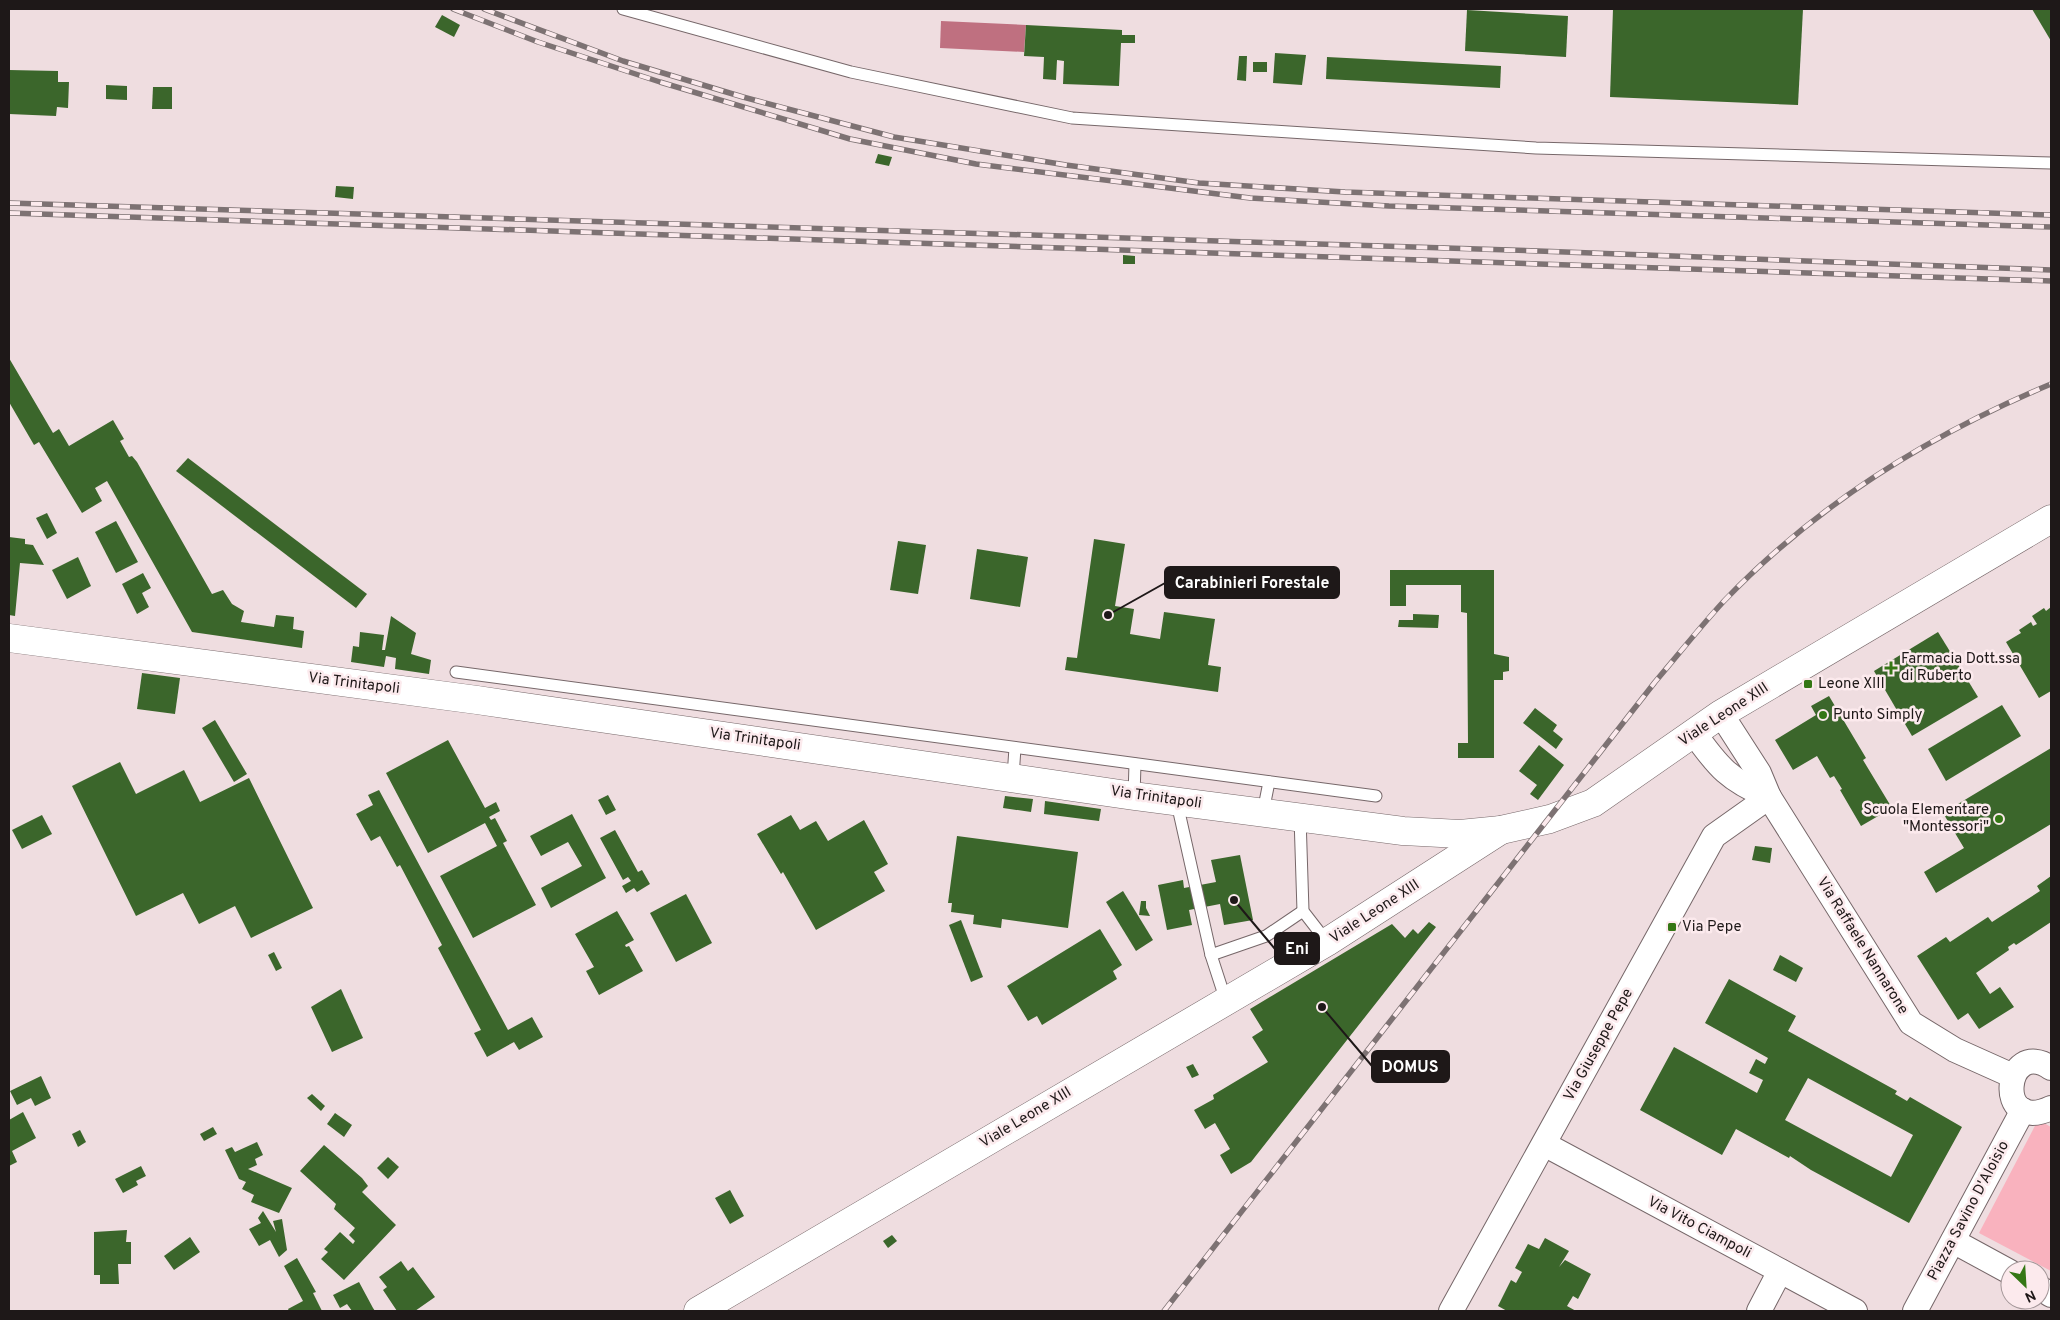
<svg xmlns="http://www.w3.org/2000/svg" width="2060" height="1320" font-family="Overpass,sans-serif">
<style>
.green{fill:#f9b2be}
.water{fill:#bf7080}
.building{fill:#3b662b;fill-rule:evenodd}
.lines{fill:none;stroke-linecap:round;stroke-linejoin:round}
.service-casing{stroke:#766769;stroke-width:13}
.minor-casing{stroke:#766769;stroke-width:26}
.tertiary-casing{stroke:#766769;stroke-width:29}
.secondary-casing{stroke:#766769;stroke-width:29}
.service{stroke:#fff;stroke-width:11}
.minor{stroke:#fff;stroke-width:24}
.tertiary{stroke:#fff;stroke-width:28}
.secondary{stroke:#fff;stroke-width:28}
.rail-casing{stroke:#7d7273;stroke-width:5.5}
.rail{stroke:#fceaed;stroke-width:4;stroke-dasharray:11;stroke-linecap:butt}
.poi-dot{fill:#357715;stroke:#fceaed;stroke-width:2}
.labels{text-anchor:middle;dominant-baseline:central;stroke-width:5;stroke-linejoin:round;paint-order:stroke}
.poi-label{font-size:15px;fill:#1e1818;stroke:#fceaed;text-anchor:start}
.street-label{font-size:15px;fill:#1e1818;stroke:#fceaed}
.leader{fill:none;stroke:#1e1818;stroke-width:2}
.callout-dot{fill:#1e1818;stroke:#fceaed;stroke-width:2}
.callout{fill:#1e1818;stroke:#1e1818;stroke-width:2}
.callout-label{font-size:16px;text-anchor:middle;font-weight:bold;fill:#fff}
</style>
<rect width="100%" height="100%" fill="#efdde0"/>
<path class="green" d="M 2038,1120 L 2051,1127 L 2051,1271 L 1979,1233 Z"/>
<path class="water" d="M 941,21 L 1026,25 L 1024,52 L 940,48 Z"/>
<g class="building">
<path d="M 1613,9 L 1803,9 L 1798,105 L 1610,97 Z"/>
<path d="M 2032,9 L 2051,9 L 2051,41 Z"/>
<path d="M 1467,10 L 1568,16 L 1566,57 L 1465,51 Z"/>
<path d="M 442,15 L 460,25 L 454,37 L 435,27 Z"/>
<path d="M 1026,25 L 1122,30 L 1122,35 L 1135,35 L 1135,43 L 1121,43 L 1119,86 L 1063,84 L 1064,61 L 1057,60 L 1056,80 L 1043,79 L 1044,57 L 1024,56 Z"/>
<path d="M 1275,53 L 1306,55 L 1302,85 L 1273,83 Z"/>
<path d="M 1239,56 L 1247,56 L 1246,81 L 1237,80 Z"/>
<path d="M 1327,57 L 1501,66 L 1500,88 L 1326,79 Z"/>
<rect x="1253" y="62" width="14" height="10"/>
<path d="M 9,70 L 58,71 L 58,82 L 69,82 L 68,108 L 57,107 L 56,116 L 9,114 Z"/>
<path d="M 106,85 L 127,86 L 127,100 L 106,99 Z"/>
<path d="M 153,87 L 172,87 L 172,109 L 152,109 Z"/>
<path d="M 878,154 L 892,157 L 889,166 L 875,163 Z"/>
<path d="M 336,186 L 354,187 L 353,199 L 335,197 Z"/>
<path d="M 1123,255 L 1135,256 L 1135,264 L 1123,264 Z"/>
<path d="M 9,358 L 53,433 L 59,429 L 69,446 L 113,420 L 124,439 L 120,441 L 129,457 L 132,456 L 137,462 L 212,594 L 223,590 L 232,604 L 244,611 L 241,622 L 274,627 L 276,615 L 294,617 L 293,629 L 304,631 L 302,648 L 192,632 L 107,481 L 95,488 L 102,501 L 82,513 L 39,442 L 34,445 L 9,402 Z"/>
<path d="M 188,458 L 367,594 L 356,608 L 176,471 Z"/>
<path d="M 47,513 L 57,533 L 47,539 L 36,518 Z"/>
<path d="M 116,521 L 138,562 L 116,573 L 95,532 Z"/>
<path d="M 9,537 L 25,539 L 25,544 L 33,545 L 44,565 L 20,563 L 15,616 L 9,615 Z"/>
<path d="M 1094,539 L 1125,544 L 1115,606 L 1134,609 L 1130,634 L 1160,639 L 1164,612 L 1215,619 L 1208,665 L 1221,667 L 1218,692 L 1065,670 L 1067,657 L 1077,658 Z"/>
<path d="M 898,541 L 926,545 L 918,594 L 890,590 Z"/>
<path d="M 977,549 L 1028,557 L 1020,607 L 970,599 Z"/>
<path d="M 78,557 L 91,586 L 67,599 L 52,570 Z"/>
<path d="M 1390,570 L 1494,570 L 1494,654 L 1509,657 L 1509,671 L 1503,672 L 1503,680 L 1494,680 L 1494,758 L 1458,758 L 1458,743 L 1468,743 L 1467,613 L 1461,612 L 1461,585 L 1406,585 L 1406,606 L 1390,606 Z"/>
<path d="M 143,573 L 151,588 L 142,593 L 149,607 L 137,614 L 122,584 Z"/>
<path d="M 2051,607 L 2051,691 L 2039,698 L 2006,642 L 2021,633 L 2019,630 L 2031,622 L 2033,626 L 2037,624 L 2032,616 L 2044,608 L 2046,611 Z"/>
<path d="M 1413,614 L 1439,615 L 1438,628 L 1398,627 L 1399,620 L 1413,620 Z"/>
<path d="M 391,616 L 416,633 L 411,654 L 431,660 L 429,674 L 395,669 L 396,658 L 386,656 L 384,667 L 351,662 L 353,646 L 359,647 L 360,632 L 384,635 L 382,650 L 385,650 Z"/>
<path d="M 1938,632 L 1978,697 L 1912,736 L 1874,671 Z"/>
<path d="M 142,673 L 180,678 L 175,714 L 137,709 Z"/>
<path d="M 1829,696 L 1866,758 L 1863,760 L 1892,808 L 1861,826 L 1840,790 L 1842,789 L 1834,776 L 1830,778 L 1817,756 L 1793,770 L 1775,740 L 1816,715 L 1811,706 Z"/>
<path d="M 2002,705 L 2021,736 L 1946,781 L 1928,749 Z"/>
<path d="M 1535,708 L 1557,725 L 1553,731 L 1563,739 L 1556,749 L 1523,723 Z"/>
<path d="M 215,720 L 247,774 L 234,782 L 202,728 Z"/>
<path d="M 448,740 L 485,808 L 496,802 L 500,811 L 489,817 L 491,820 L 495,818 L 507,841 L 503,843 L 536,905 L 473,938 L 440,876 L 497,846 L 485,823 L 428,853 L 386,773 Z"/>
<path d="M 1539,745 L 1564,765 L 1538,800 L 1530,794 L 1537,785 L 1519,771 Z"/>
<path d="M 2051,748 L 2051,824 L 1936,893 L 1924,872 L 1964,848 L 1943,813 Z"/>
<path d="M 120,762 L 136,794 L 184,770 L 200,802 L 249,778 L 313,908 L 251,938 L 235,906 L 199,924 L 183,893 L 136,916 L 72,786 Z"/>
<path d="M 379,790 L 508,1030 L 532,1017 L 543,1037 L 519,1050 L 514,1042 L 487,1057 L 474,1033 L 481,1030 L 438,948 L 442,945 L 400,865 L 397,867 L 380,836 L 371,841 L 356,814 L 373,805 L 368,795 Z"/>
<path d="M 608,795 L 616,810 L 606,815 L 598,800 Z"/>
<path d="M 1005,796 L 1033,799 L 1031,812 L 1003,808 Z"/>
<path d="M 1045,801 L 1101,809 L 1099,821 L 1044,814 Z"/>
<path d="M 572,814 L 606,878 L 551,908 L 541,888 L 582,866 L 568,842 L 541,856 L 530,836 Z"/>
<path d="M 42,815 L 52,834 L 22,849 L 12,830 Z"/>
<path d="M 791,815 L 800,830 L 816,821 L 828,841 L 864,820 L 888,864 L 874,872 L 885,891 L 816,930 L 783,872 L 781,874 L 757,834 Z"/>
<path d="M 615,830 L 638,872 L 642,870 L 650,884 L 637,892 L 634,888 L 626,893 L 622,886 L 631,881 L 628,877 L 623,880 L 600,838 Z"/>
<path d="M 957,836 L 1078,852 L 1068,928 L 1002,919 L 1001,928 L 973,924 L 974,915 L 951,912 L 952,903 L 948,903 Z"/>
<path d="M 1755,846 L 1772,848 L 1770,863 L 1752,860 Z"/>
<path d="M 1240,855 L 1253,920 L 1224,925 L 1220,904 L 1189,910 L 1192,925 L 1167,930 L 1158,885 L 1183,880 L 1184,888 L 1216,882 L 1211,860 Z"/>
<path d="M 2051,876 L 2051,922 L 2016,945 L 2014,943 L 2008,947 L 2009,950 L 1976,973 L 1990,994 L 2000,987 L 2014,1007 L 1979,1029 L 1968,1013 L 1958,1020 L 1917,956 L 1946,937 L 1950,942 L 1988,917 L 1992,922 L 2040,891 L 2037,886 Z"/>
<path d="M 1123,891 L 1153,940 L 1136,951 L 1106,902 Z"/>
<path d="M 686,894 L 712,943 L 676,962 L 650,913 Z"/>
<path d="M 1141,901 L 1146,901 L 1146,908 L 1150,916 L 1139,915 Z"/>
<path d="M 617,911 L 634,940 L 625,945 L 626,947 L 629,946 L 643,971 L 599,995 L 586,971 L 594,967 L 575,934 Z"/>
<path d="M 961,920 L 983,977 L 971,982 L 949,925 Z"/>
<path d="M 1429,922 L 1436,927 L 1417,951 L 1251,1162 L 1231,1174 L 1220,1155 L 1230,1149 L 1215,1123 L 1205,1129 L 1194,1110 L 1214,1099 L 1213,1095 L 1268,1062 L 1252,1037 L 1263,1030 L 1250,1009 L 1392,924 L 1405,938 L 1413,929 L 1418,934 Z"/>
<path d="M 1100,929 L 1122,965 L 1113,971 L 1117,979 L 1042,1025 L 1037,1016 L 1028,1021 L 1007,986 Z"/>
<path d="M 274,952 L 282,968 L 276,971 L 268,955 Z"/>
<path d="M 1780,955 L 1803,968 L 1796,982 L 1773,970 Z"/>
<path d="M 1729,979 L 1796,1016 L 1788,1031 L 1897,1091 L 1895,1094 L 1907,1101 L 1910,1097 L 1962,1127 L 1909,1223 L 1811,1170 L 1790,1156 L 1789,1158 L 1736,1129 L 1722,1155 L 1640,1110 L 1674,1047 L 1757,1093 L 1763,1080 L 1749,1073 L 1756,1059 L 1765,1064 L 1768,1058 L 1705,1023 ZM 1808,1078 L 1913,1135 L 1891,1177 L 1785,1120 Z"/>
<path d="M 341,989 L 363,1038 L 332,1052 L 311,1007 Z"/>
<path d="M 1193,1064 L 1199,1075 L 1192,1078 L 1186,1067 Z"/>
<path d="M 41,1076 L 51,1098 L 35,1106 L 31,1098 L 17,1105 L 10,1091 Z"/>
<path d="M 312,1094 L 325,1106 L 321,1111 L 307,1098 Z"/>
<path d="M 23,1112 L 36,1138 L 12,1151 L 17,1162 L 9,1166 L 9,1120 Z"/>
<path d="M 335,1113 L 352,1125 L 344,1137 L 327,1124 Z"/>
<path d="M 213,1127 L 217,1134 L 204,1141 L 200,1134 Z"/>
<path d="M 80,1130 L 86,1142 L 78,1147 L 72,1134 Z"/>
<path d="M 257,1142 L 263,1155 L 255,1159 L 257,1165 L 248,1169 L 292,1188 L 279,1213 L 251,1202 L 254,1195 L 242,1189 L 246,1182 L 239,1179 L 225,1150 L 232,1147 L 235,1152 Z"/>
<path d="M 324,1145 L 362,1178 L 368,1186 L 362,1192 L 396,1225 L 344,1280 L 321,1259 L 328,1252 L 324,1249 L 340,1232 L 353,1244 L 355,1241 L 349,1235 L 355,1228 L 334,1209 L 336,1204 L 300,1171 Z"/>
<path d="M 388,1157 L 399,1167 L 388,1179 L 377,1168 Z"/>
<path d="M 141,1166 L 146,1176 L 136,1181 L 138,1185 L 123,1193 L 115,1179 Z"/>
<path d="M 730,1190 L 744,1216 L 730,1224 L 715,1198 Z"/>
<path d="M 263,1211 L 276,1232 L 273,1221 L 282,1219 L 287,1250 L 279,1257 L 270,1240 L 259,1246 L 249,1229 L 261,1223 L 258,1218 Z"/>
<path d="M 127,1230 L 126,1242 L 131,1242 L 131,1264 L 118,1264 L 119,1284 L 100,1284 L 100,1275 L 94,1275 L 94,1232 Z"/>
<path d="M 892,1235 L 897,1241 L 888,1248 L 883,1241 Z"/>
<path d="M 190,1237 L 200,1252 L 174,1270 L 164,1256 Z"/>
<path d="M 1545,1238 L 1569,1251 L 1559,1267 L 1565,1260 L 1591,1274 L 1578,1299 L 1573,1296 L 1567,1306 L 1576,1311 L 1507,1311 L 1498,1306 L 1511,1280 L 1516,1283 L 1522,1272 L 1515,1268 L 1528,1244 L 1539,1249 Z"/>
<path d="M 297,1258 L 316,1292 L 313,1293 L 322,1311 L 289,1311 L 288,1309 L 303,1301 L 284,1266 Z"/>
<path d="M 401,1261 L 408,1271 L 413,1267 L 435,1297 L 415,1311 L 397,1311 L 383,1290 L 387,1287 L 379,1277 Z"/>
<path d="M 359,1282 L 373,1308 L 375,1311 L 352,1311 L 347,1304 L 340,1308 L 333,1295 Z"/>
</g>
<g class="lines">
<defs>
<g id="service">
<path d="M 623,9 L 851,72 L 1072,118 L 1536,148 L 2051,163"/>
<path d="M 456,672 L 1376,796"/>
<path d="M 1013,777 L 1015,748"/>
<path d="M 1134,796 L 1135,764"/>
<path d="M 1177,803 L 1211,955 L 1226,1001"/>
<path d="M 1263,812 L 1269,782"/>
<path d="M 1300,817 L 1303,911 L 1327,942"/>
<path d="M 1211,955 L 1266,936 L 1303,911"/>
</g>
<g id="minor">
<path d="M 1721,714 L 1759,773 L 1769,797 L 1911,1023 L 1955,1050 L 2013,1076"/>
<path d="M 1694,733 C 1718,767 1729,780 1769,797"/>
<path d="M 2051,1068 C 2004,1036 1993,1135 2051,1108"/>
<path d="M 1544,1144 L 1855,1311"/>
<path d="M 1953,1241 L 2010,1272"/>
<path d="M 2040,1288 L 2051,1295"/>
<path d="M 1451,1311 L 1714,836 L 1769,797"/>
<path d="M 1759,1311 L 1780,1271"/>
<path d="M 1915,1311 L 2023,1110"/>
</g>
<path id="tertiary" d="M 698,1311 L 1327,942 L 1501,830"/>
<path id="secondary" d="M 9,638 L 477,700 L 1134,796 L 1403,831 L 1460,834 L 1501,830 L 1550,819 L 1593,803 L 1721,714 L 2051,519"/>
</defs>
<use href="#service" class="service-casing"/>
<use href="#minor" class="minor-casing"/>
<use href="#tertiary" class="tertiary-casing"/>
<use href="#secondary" class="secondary-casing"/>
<use href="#service" class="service"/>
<use href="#minor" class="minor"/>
<use href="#tertiary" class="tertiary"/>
<use href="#secondary" class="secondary"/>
<defs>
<g id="rail">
<path d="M 453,9 L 538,42 L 660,82 L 850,139 L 976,164 L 1250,198 L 1389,206 L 2051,227"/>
<path d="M 484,9 L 623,61 L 743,97 L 894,137 L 1066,165 L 1199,183 L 1345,192 L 2051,215"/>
<path d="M 9,203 L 1538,251 L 2051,270"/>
<path d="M 9,213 L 2051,281"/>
<path d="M 1164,1311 L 1655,682 C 1678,655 1700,627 1724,601 C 1817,504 1929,435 2051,384"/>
</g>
</defs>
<use href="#rail" class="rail-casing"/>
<use href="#rail" class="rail"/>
</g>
<g class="poi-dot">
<path d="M1888.5 660.5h5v5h5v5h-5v5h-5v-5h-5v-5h5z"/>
<rect x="1803" y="679" width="10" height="10" rx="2.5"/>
<circle cx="1823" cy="715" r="5"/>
<circle cx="1999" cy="819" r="5"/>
<rect x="1667" y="922" width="10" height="10" rx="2.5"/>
</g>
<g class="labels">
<g class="poi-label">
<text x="1901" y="659">Farmacia Dott.ssa<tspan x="1901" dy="17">di Ruberto</tspan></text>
<text x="1818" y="684">Leone XIII</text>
<text x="1833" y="715">Punto Simply</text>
<text x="1989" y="810" text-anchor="end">Scuola Elementare<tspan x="1989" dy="17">"Montessori"</tspan></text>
<text x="1682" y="927">Via Pepe</text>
</g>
<g class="street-label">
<text transform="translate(354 684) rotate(7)">Via Trinitapoli</text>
<text transform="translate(1724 715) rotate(-33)">Viale Leone XIII</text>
<text transform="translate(755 740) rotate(8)">Via Trinitapoli</text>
<text transform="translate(1156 798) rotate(8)">Via Trinitapoli</text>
<text transform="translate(1375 912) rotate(-33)">Viale Leone XIII</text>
<text transform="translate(1862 946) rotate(58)">Via Raffaele Nannarone</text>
<text transform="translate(1599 1045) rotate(-61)">Via Giuseppe Pepe</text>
<text transform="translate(1026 1118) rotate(-31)">Viale Leone XIII</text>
<text transform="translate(1969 1211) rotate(-62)">Piazza Savino D'Aloisio</text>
<text transform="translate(1699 1228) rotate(28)">Via Vito Ciampoli</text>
</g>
</g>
<path class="leader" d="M1108 615L1165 583M1234 900L1275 949M1322 1007L1372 1066"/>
<g class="callout-dot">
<circle cx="1108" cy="615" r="5"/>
<circle cx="1234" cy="900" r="5"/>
<circle cx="1322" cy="1007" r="5"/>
</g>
<g class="callout">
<rect x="1165" y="567" width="174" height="31" rx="5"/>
<rect x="1275" y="933" width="44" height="31" rx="5"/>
<rect x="1372" y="1051" width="77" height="31" rx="5"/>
</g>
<g class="callout-label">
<text x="1252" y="588">Carabinieri Forestale</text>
<text x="1297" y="954">Eni</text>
<text x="1410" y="1072">DOMUS</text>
</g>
<rect width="2060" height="1320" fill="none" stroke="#1e1818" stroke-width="20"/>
<g transform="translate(2025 1285) rotate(155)"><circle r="24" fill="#fceaed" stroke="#a39698"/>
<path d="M0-4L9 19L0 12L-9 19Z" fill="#357715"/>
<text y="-8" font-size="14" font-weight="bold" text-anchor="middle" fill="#1e1818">N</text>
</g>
</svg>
